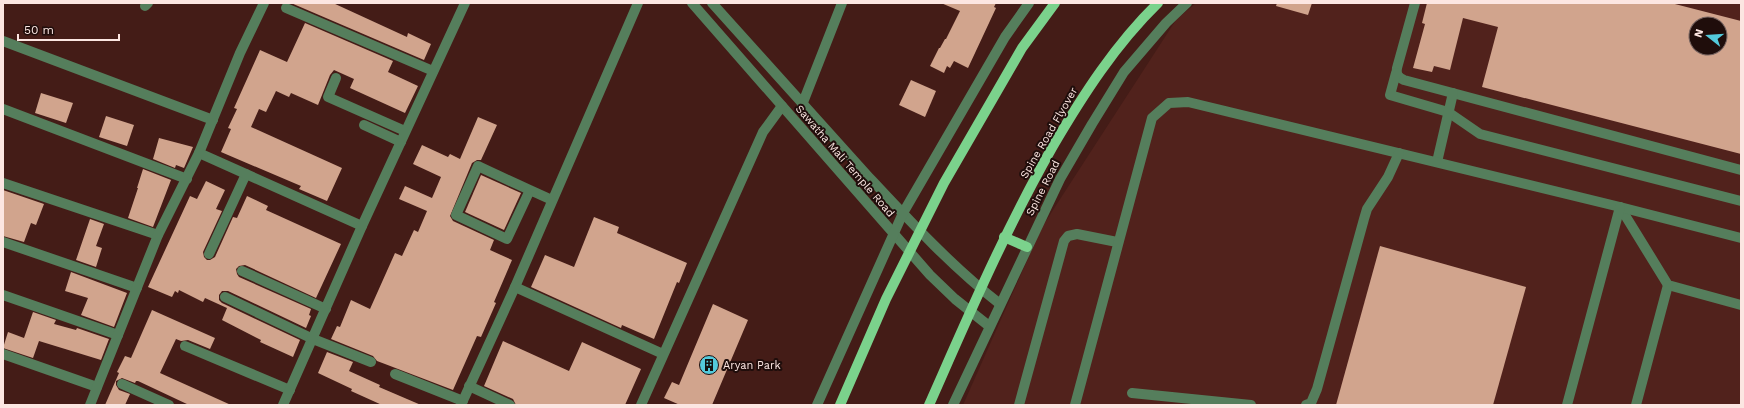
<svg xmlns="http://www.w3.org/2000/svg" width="1744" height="408" font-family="'Work Sans',sans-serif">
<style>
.built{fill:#51221c;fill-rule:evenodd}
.building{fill:#d1a48d;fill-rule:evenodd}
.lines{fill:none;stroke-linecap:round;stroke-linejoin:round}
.minor{stroke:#557e5c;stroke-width:10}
.major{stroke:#7bd28c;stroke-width:10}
.labels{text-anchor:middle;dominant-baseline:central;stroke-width:4;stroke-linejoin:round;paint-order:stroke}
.street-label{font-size:11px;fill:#fce6e2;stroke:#1f0d0b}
.poi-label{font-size:11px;fill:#fce6e2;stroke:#1f0d0b;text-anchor:start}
</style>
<rect width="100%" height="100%" fill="#441c17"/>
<path class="built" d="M 1196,3 L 1741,3 L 1741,405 L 963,405 L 1042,227 L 1176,20 ZM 1696,24 L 1720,24 L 1720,48 L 1696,48 Z"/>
<g class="building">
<path d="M 291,3 L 333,3 L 407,37 L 408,33 L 431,44 L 424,60 Z"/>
<path d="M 941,3 L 996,3 L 994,7 L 996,8 L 968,68 L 954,61 L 950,68 L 947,66 L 944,73 L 930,66 L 939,48 L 940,48 L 945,39 L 946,39 L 960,11 Z"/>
<path d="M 1277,3 L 1312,3 L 1308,15 L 1276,6 Z"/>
<path d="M 1427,3 L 1671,3 L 1741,21 L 1741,154 L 1482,87 L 1498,27 L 1463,18 L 1450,70 L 1434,66 L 1432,72 L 1413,68 L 1425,24 L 1422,23 ZM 1696,24 L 1720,24 L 1720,48 L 1696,48 Z"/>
<path d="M 305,23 L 393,61 L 388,72 L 418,86 L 405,113 L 350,88 L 354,79 L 334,70 L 330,75 L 318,105 L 291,93 L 289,97 L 276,91 L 266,112 L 259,109 L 251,127 L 342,168 L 327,201 L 299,189 L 301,186 L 221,152 L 231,129 L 228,128 L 237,109 L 234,108 L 260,50 L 287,62 Z"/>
<path d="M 911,80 L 936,91 L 925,117 L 899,105 Z"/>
<path d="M 41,93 L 73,103 L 66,123 L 35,113 Z"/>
<path d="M 106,116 L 134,125 L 127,146 L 99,137 Z"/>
<path d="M 478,117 L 497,125 L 481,160 L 477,160 L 472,163 L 450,216 L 453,221 L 494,240 L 490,250 L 512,260 L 494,302 L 496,303 L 481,337 L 477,336 L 453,390 L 385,364 L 377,361 L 373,356 L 331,339 L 337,326 L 340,327 L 351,300 L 370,309 L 395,253 L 402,256 L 414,230 L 418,232 L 427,211 L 399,199 L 405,186 L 432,198 L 441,177 L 413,164 L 422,145 L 448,157 L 450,154 L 460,159 Z"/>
<path d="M 159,138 L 193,147 L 184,168 L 176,165 L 175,168 L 153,159 Z"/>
<path d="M 143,169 L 171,180 L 153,227 L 128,218 L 138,188 L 137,188 Z"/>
<path d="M 481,175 L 521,193 L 504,230 L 465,212 Z"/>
<path d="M 206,181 L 225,190 L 216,209 L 222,211 L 203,252 L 204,257 L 207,260 L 210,260 L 215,257 L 233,217 L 237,218 L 247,196 L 268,206 L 266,210 L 341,244 L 316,298 L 245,265 L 239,266 L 236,269 L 237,274 L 239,277 L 311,309 L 309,315 L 311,316 L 306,328 L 228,291 L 222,291 L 219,295 L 219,300 L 222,303 L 300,340 L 293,357 L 260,342 L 261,340 L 222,320 L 227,308 L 205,298 L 203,302 L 179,290 L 178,293 L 175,291 L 172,297 L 148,287 L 190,196 L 197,199 Z"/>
<path d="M 3,190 L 44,204 L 36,225 L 31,223 L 24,242 L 3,236 Z"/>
<path d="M 594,217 L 619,227 L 617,233 L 687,263 L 679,283 L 677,282 L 654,339 L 622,325 L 621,328 L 531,287 L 545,255 L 574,267 Z"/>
<path d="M 90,219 L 104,224 L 96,246 L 102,248 L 96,267 L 76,260 Z"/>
<path d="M 1380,246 L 1526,287 L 1493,405 L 1336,405 Z"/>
<path d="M 71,272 L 127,293 L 114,327 L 81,315 L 88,298 L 65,291 Z"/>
<path d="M 713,304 L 748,320 L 712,405 L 680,405 L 664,398 L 672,382 L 679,385 Z"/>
<path d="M 152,310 L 215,338 L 210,349 L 188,340 L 181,341 L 176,339 L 160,373 L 231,405 L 189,405 L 138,381 L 136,381 L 135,383 L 122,378 L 116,381 L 116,385 L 119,390 L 130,394 L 125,405 L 105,405 L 119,373 L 117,372 L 125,356 L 131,358 Z"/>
<path d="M 33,312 L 56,320 L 54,324 L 76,330 L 77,328 L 109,339 L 101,360 L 39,341 L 33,358 L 3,348 L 8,332 L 24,338 Z"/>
<path d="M 503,341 L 569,371 L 582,342 L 641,369 L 625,405 L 516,405 L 513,399 L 484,386 Z"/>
<path d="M 327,352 L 353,362 L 349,371 L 380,385 L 379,387 L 421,405 L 382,405 L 351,391 L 352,389 L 318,373 Z"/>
</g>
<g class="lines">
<g class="minor">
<path d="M 692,3 L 930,275 L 955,299 L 989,326"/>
<path d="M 712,3 C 763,60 814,117 866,174 C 908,219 951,266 1000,304"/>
<path d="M 1415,3 L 1397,68 C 1396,75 1398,77 1404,80 L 1741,170"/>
<path d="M 145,6 L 148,3"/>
<path d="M 286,8 L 433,71"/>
<path d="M 3,41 L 213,120"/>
<path d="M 1396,73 L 1390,95 L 1448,112 L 1480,134 L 1741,201"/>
<path d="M 336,78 L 328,97 L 405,131"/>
<path d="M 802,105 L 842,3"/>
<path d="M 3,109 L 187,179"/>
<path d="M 364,125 L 401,142"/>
<path d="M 199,153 L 240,53 L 264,3"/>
<path d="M 1437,162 L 1453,93"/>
<path d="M 3,183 L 158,235"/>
<path d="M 530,190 L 507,239 L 456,215 L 478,166 C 503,178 528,189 552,200"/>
<path d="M 1620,207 L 1668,285 L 1741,305"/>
<path d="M 3,242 L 137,288"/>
<path d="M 209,254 L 246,174"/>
<path d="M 242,271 L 326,309"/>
<path d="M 515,287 L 663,354"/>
<path d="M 3,295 L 118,335"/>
<path d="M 225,297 L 313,339 L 371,362"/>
<path d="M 185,346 L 290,390"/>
<path d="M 3,354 L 97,387"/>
<path d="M 395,374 L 463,401"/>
<path d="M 122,384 L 169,405"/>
<path d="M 469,386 L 510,405"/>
<path d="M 1132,393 L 1251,405"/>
<path d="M 90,405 L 158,235 L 199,153 L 362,226"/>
<path d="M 283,405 L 362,226 L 465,3"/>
<path d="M 461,405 L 515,287 L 638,3"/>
<path d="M 641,405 L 763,132 L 782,106"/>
<path d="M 817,405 L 903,213 L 1005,37 L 1029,3"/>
<path d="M 953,405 L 1060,179 L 1092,124 L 1124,72 L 1166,23 L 1187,3"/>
<path d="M 1019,405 L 1064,241 L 1068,236 L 1077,234 L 1117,242"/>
<path d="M 1075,405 L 1152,118 L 1169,103 L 1188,102 L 1620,207 L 1741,238"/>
<path d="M 1306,405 L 1311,403 L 1317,389 L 1364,219 L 1367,209 L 1388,177 L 1399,153"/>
<path d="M 1567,405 L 1620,207"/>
<path d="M 1636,405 L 1668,285"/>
</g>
<g class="major">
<path d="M 1004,237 L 1027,247"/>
<path d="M 840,405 L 886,299 L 944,183 L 1022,48 L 1055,3"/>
<path d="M 929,405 C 968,317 1005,230 1053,146 C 1083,95 1115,45 1158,3"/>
</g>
</g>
<defs>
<symbol id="building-disc" viewBox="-11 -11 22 22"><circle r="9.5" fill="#53cadc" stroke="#1f0d0b"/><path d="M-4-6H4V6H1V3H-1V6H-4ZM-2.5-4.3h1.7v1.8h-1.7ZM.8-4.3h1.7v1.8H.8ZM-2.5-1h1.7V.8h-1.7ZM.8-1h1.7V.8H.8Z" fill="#111"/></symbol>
</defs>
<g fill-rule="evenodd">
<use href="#building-disc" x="698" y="354" width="22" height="22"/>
</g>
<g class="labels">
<g class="street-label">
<text transform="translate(1049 133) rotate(-60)">Spine Road Flyover</text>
<text transform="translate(845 161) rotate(49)">Sawatha Mali Temple Road</text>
<text transform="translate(1043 188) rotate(-63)">Spine Road</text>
</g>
<g class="poi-label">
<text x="723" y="365">Aryan Park</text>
</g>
</g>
<rect width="1744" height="408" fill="none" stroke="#fce6e2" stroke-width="8"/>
<g transform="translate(1708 36) rotate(287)"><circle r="19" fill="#1f0d0b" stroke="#776461"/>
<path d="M0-3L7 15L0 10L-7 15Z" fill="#53cadc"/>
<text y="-6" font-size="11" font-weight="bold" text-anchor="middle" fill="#fce6e2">N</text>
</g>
<path d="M18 34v6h101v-6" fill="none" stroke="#fce6e2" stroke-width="2"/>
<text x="24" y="34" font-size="12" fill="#fce6e2" stroke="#1f0d0b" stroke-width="3" paint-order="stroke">50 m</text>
</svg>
